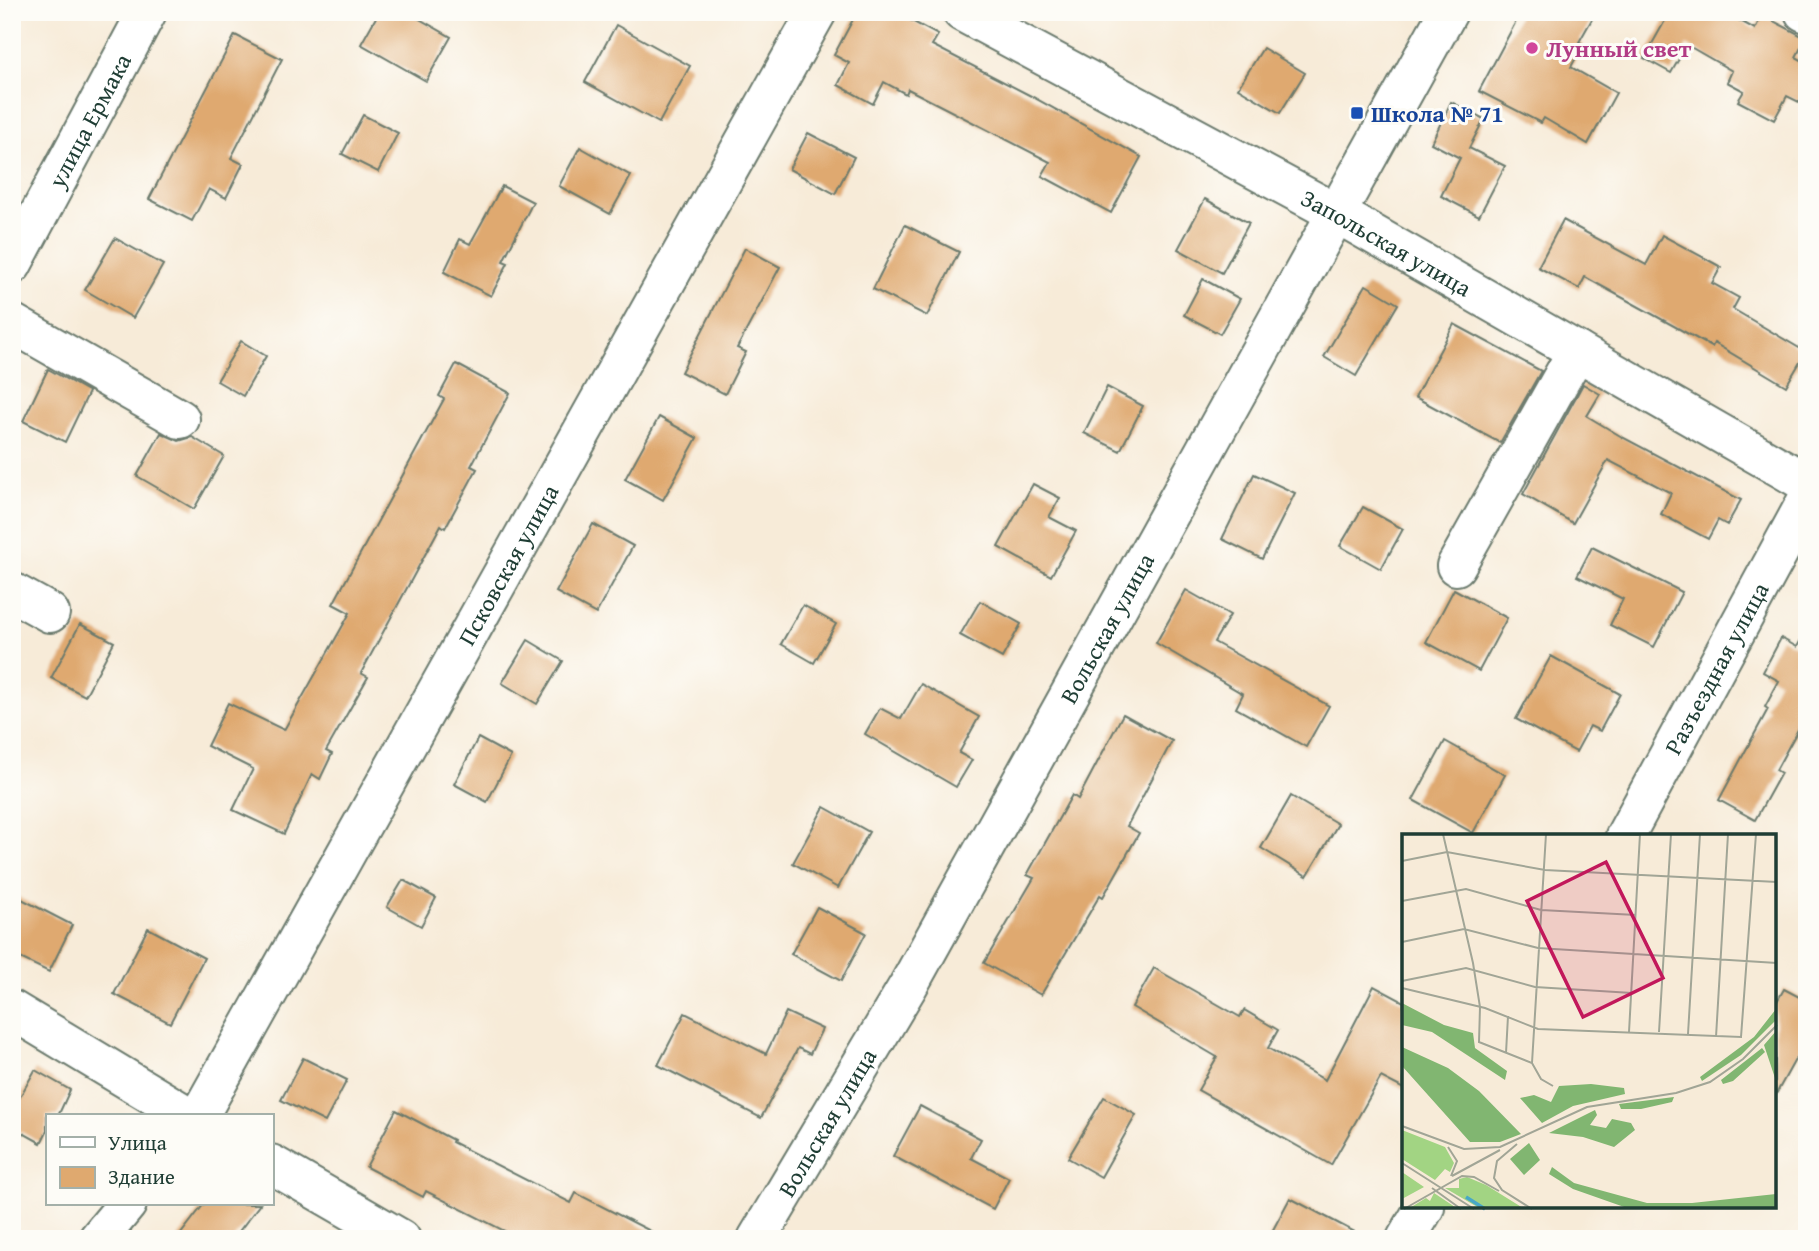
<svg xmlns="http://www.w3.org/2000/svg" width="1819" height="1251" font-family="'Gentium Book Plus',serif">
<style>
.building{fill:#dfa96f}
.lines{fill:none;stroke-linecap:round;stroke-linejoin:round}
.minor-casing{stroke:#6b7a6d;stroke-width:42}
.minor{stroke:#fff;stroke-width:38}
.hotel-dot{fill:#d1479c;stroke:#fdfcf7;stroke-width:2.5}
.transit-dot{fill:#1a4fb4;stroke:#fdfcf7;stroke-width:2.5}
.labels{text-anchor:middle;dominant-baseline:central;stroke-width:6;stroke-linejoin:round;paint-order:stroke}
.hotel-label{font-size:24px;font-weight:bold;fill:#b23c85;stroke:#fdfcf7;text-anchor:start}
.transit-label{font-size:24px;font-weight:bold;fill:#164399;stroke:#fdfcf7;text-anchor:start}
.street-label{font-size:24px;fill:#1f3d34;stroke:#fdfcf7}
.inset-river{fill:none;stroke:#48a8c7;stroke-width:3.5}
.inset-road{fill:none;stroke:#a1a596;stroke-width:2}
.view{fill:#c2185b;fill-opacity:0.15;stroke:#c2185b;stroke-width:3.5}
.inset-edge{fill:none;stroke:#1f3d34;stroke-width:3.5}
</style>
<rect width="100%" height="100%" fill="#fdfcf7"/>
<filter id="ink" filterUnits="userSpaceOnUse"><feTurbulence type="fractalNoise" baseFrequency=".0143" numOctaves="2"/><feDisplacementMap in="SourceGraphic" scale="14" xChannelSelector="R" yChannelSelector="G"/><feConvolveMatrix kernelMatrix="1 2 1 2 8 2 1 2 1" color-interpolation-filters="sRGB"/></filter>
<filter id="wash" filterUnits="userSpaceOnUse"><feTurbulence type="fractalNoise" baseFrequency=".00686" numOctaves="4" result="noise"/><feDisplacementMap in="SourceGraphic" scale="28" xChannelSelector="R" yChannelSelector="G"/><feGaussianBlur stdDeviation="1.57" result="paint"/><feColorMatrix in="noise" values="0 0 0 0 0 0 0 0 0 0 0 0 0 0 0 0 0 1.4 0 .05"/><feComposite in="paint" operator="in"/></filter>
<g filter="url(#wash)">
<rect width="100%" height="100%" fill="#f7ebd8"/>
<g id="blocks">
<g class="building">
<path d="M 379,12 L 407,12 L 451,37 L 426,81 L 361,44 Z"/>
<path d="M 857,12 L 895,12 L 938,35 L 932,45 L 1031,96 L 1141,157 L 1111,213 L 1042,176 L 1050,162 L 908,89 L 906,94 L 884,82 L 873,104 L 838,85 L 849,63 L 834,55 Z"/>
<path d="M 1521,12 L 1596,12 L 1579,42 L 1583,44 L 1571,67 L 1616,93 L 1588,144 L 1544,118 L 1541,123 L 1479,91 Z"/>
<path d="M 1670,12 L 1724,12 L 1755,29 L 1762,15 L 1806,38 L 1796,57 L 1807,63 L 1807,106 L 1787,96 L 1774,120 L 1738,101 L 1744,91 L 1727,82 L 1732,71 L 1687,45 L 1671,73 L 1644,58 Z"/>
<path d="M 616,25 L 690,66 L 659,123 L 585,82 Z"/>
<path d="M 235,35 L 282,59 L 231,158 L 243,164 L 226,198 L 209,189 L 192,221 L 149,199 Z"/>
<path d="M 1263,48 L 1305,73 L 1280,113 L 1238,88 Z"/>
<path d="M 1451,102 L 1484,119 L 1469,148 L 1505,166 L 1479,216 L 1441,196 L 1460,158 L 1431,143 Z"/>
<path d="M 363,115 L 398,133 L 378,172 L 342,154 Z"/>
<path d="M 808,133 L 854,157 L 835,194 L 789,169 Z"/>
<path d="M 580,147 L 631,176 L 610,214 L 559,186 Z"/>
<path d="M 502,186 L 533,202 L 503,261 L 508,263 L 491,296 L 444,272 L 460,239 L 470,244 Z"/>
<path d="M 1205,199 L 1249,223 L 1222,273 L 1178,249 Z"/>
<path d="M 1563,220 L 1646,265 L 1662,235 L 1721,267 L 1712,283 L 1739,298 L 1733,309 L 1806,352 L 1786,386 L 1714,343 L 1712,347 L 1585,277 L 1579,289 L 1538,267 Z"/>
<path d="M 905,225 L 959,252 L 927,316 L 873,289 Z"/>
<path d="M 115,238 L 163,265 L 133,318 L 85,290 Z"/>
<path d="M 745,248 L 780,267 L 737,348 L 746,352 L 725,394 L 681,372 Z"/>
<path d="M 1203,279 L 1240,299 L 1220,334 L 1184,315 Z"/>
<path d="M 1366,285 L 1398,304 L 1356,376 L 1324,357 Z"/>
<path d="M 1454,324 L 1541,371 L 1500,443 L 1415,397 Z"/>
<path d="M 241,341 L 266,356 L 243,396 L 217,381 Z"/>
<path d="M 456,364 L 510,393 L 471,466 L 477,469 L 445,528 L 441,525 L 361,673 L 368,677 L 326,751 L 332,754 L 320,779 L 312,774 L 284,834 L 233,810 L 253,769 L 207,746 L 228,703 L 284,730 L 350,613 L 333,604 L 444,399 L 439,396 Z"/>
<path d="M 48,369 L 89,392 L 65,442 L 23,421 Z"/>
<path d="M 1583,384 L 1600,394 L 1587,416 L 1622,437 L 1741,500 L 1727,525 L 1718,520 L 1708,539 L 1661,514 L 1671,493 L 1608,460 L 1573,523 L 1523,494 Z"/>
<path d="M 1107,387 L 1143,406 L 1120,451 L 1084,433 Z"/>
<path d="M 659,417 L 697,438 L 663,500 L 625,479 Z"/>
<path d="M 161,433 L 179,441 L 192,437 L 224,456 L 194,509 L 137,476 Z"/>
<path d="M 1254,474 L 1295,493 L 1262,559 L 1222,539 Z"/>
<path d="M 1033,484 L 1060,498 L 1049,517 L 1076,531 L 1051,576 L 998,547 Z"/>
<path d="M 1363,507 L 1403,529 L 1381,569 L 1340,546 Z"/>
<path d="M 593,524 L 633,546 L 596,614 L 556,592 Z"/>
<path d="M 1592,547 L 1682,592 L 1654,647 L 1610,625 L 1623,599 L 1577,576 Z"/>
<path d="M 1454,589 L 1507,618 L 1479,671 L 1426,642 Z"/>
<path d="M 1186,590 L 1230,615 L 1214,642 L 1329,706 L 1306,747 L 1236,708 L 1243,694 L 1156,643 Z"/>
<path d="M 980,601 L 1021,624 L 1002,658 L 960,635 Z"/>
<path d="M 803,605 L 836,624 L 814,663 L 781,644 Z"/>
<path d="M 80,624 L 114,642 L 85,696 L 51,678 Z"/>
<path d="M 1807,629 L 1807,713 L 1776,770 L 1781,773 L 1755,820 L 1719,800 L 1768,709 L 1765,707 L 1779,681 L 1763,672 L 1781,638 L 1797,647 Z"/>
<path d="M 528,640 L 563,661 L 537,704 L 502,683 Z"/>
<path d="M 1551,656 L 1620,694 L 1600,731 L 1590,726 L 1576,752 L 1516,719 Z"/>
<path d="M 921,684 L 979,717 L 959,753 L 972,760 L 956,787 L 865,734 L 880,708 L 901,719 Z"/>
<path d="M 1123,714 L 1172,741 L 1127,826 L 1139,833 L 1103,897 L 1100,895 L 1041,995 L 984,963 L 1034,878 L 1027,875 L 1072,795 L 1078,799 Z"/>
<path d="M 478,738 L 511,756 L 487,802 L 454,784 Z"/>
<path d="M 1445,741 L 1505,775 L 1473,833 L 1413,800 Z"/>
<path d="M 1291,796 L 1338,824 L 1307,876 L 1261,848 Z"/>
<path d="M 824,807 L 869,832 L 838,888 L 793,863 Z"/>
<path d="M 403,880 L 436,898 L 421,926 L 387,907 Z"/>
<path d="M 12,894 L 72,925 L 49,972 L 12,954 Z"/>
<path d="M 817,907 L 866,933 L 841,981 L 791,954 Z"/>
<path d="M 148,928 L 204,958 L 170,1023 L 114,994 Z"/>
<path d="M 1154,968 L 1240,1017 L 1244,1010 L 1278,1030 L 1268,1048 L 1325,1080 L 1374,986 L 1404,1002 L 1404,1089 L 1381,1077 L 1331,1165 L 1198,1090 L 1217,1057 L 1132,1007 Z"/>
<path d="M 1784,989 L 1807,1001 L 1807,1038 L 1775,1096 L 1775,1005 Z"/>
<path d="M 786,1012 L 822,1029 L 810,1054 L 798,1048 L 761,1118 L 658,1065 L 685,1013 L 766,1054 Z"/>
<path d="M 303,1058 L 347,1080 L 325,1122 L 281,1100 Z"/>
<path d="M 35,1070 L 70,1090 L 58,1116 L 47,1116 L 47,1131 L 41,1143 L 12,1127 L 12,1111 Z"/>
<path d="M 1104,1097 L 1136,1115 L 1101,1177 L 1068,1158 Z"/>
<path d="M 920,1106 L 981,1139 L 971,1158 L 1009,1178 L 993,1209 L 893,1156 Z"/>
<path d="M 396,1110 L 453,1140 L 452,1142 L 571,1203 L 576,1193 L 666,1239 L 520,1239 L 426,1191 L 423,1197 L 366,1167 Z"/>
<path d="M 1290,1198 L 1368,1239 L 1268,1239 Z"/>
<path d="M 204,1204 L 260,1204 L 233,1239 L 177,1239 Z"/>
</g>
</g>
</g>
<g filter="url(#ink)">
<use href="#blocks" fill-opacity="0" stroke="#6b7a6d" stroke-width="2"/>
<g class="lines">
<defs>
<g id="minor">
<path id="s1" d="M 962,12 L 1336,213 L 1807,483"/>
<path d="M 1804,12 L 1807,13"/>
<path id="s2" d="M 12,265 L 147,12"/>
<path d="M 12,323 L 180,419"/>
<path d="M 1456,566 L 1577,351"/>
<path d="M 12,592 L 50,613"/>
<path id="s3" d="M 1625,836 L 1807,500"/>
<path d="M 12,1010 L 188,1116"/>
<path id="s4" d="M 199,1116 L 817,12"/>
<path d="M 271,1164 L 401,1239"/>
<path d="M 98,1239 L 127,1204"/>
<path id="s5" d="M 757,1239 L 908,986 L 1448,12"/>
<path d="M 1406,1239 L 1425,1207"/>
</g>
</defs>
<use href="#minor" class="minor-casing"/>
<use href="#minor" class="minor"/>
</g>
</g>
<circle class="hotel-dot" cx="1532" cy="48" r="7"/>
<rect class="transit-dot" x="1350" y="106" width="14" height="14" rx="3.5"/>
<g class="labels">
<g class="hotel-label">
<text x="1546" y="48">Лунный свет</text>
</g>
<g class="transit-label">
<text x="1371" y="113">Школа № 71</text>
</g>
<g class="street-label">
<text stroke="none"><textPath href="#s2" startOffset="164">улица Ермака</textPath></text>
<text stroke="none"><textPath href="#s1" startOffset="483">Запольская улица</textPath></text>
<text stroke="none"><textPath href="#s4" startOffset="632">Псковская улица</textPath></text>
<text stroke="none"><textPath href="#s5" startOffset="704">Вольская улица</textPath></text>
<text stroke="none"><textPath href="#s3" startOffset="191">Разъездная улица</textPath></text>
<text stroke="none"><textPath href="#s5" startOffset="136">Вольская улица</textPath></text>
</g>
</g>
<g transform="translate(1402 834)">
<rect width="374" height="374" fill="#f7ebd8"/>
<path d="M 0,296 L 43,313 L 52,329 L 48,338 L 43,335 L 33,346 L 0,325 ZM 0,338 L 22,353 L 0,365 ZM 65,343 L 84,351 L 121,374 L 77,374 L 43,354 L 57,354 L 57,345 ZM 32,359 L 56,375 L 6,375 L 24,364 L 28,367 Z" fill="#a2d483"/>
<path d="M 0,169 L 42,191 L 71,199 L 73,214 L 105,237 L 103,246 L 30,198 L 0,191 ZM 374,175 L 374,186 L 339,221 L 300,247 L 298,243 L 352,203 ZM 374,197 L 374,247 L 362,211 ZM 0,213 L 46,234 L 77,257 L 119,300 L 98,308 L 68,308 L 0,232 ZM 360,214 L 363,218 L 331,247 L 321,250 L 319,246 ZM 189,250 L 222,254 L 223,260 L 171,272 L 140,289 L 118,264 L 132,261 L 149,268 L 157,252 ZM 272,263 L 270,268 L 239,275 L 219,275 L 217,270 ZM 193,276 L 195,281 L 188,291 L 204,294 L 210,285 L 229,289 L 233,296 L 212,313 L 181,303 L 147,299 ZM 127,309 L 138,326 L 122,341 L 108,325 ZM 150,333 L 172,349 L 245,369 L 290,369 L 374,360 L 374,374 L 225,374 L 171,355 L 147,340 Z" fill="#81b671"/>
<path class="inset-river" d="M 64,363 L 83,375"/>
<path class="inset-road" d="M 41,0 L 71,129 L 78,173 L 77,208 L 130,229 L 139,245 L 151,252M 204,0 L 238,1M 0,27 L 45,18 L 143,36 L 375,48M 0,67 L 64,55 L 139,76 L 234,81M 0,108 L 62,95 L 136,114 L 375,129M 0,147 L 64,134 L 133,153 L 230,159M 0,154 L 83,174 L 136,195 L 339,203 L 354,0M 227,198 L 238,0M 257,198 L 269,0M 286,200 L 298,0M 314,203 L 326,0M 104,219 L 106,182M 130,229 L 144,0M 0,292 L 62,315 L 98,313 L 185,273 L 274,259 L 308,248 L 341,225 L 375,191M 115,310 L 95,327 L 92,344 L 100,356 L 130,375M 46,313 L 55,327 L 49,342M 0,329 L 72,375M 50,342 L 98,316M 30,354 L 59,375M 2,375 L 60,342 L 72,343 L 97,357"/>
<path class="view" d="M 204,28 L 261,144 L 181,183 L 125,67 Z"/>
<rect width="374" height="374" class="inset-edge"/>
</g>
<rect width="1819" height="1251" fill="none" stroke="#fdfcf7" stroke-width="42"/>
<rect x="46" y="1114" width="228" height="91" fill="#fdfcf7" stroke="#a4b0a9" stroke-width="2"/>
<rect x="60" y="1137" width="35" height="10" fill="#ffffff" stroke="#a4b0a9" stroke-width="2"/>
<text x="108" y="1150" font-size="21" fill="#1f3d34">Улица</text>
<rect x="60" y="1167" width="35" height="21" fill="#dfa96f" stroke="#a4b0a9" stroke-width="2"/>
<text x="108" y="1184" font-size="21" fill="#1f3d34">Здание</text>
</svg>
